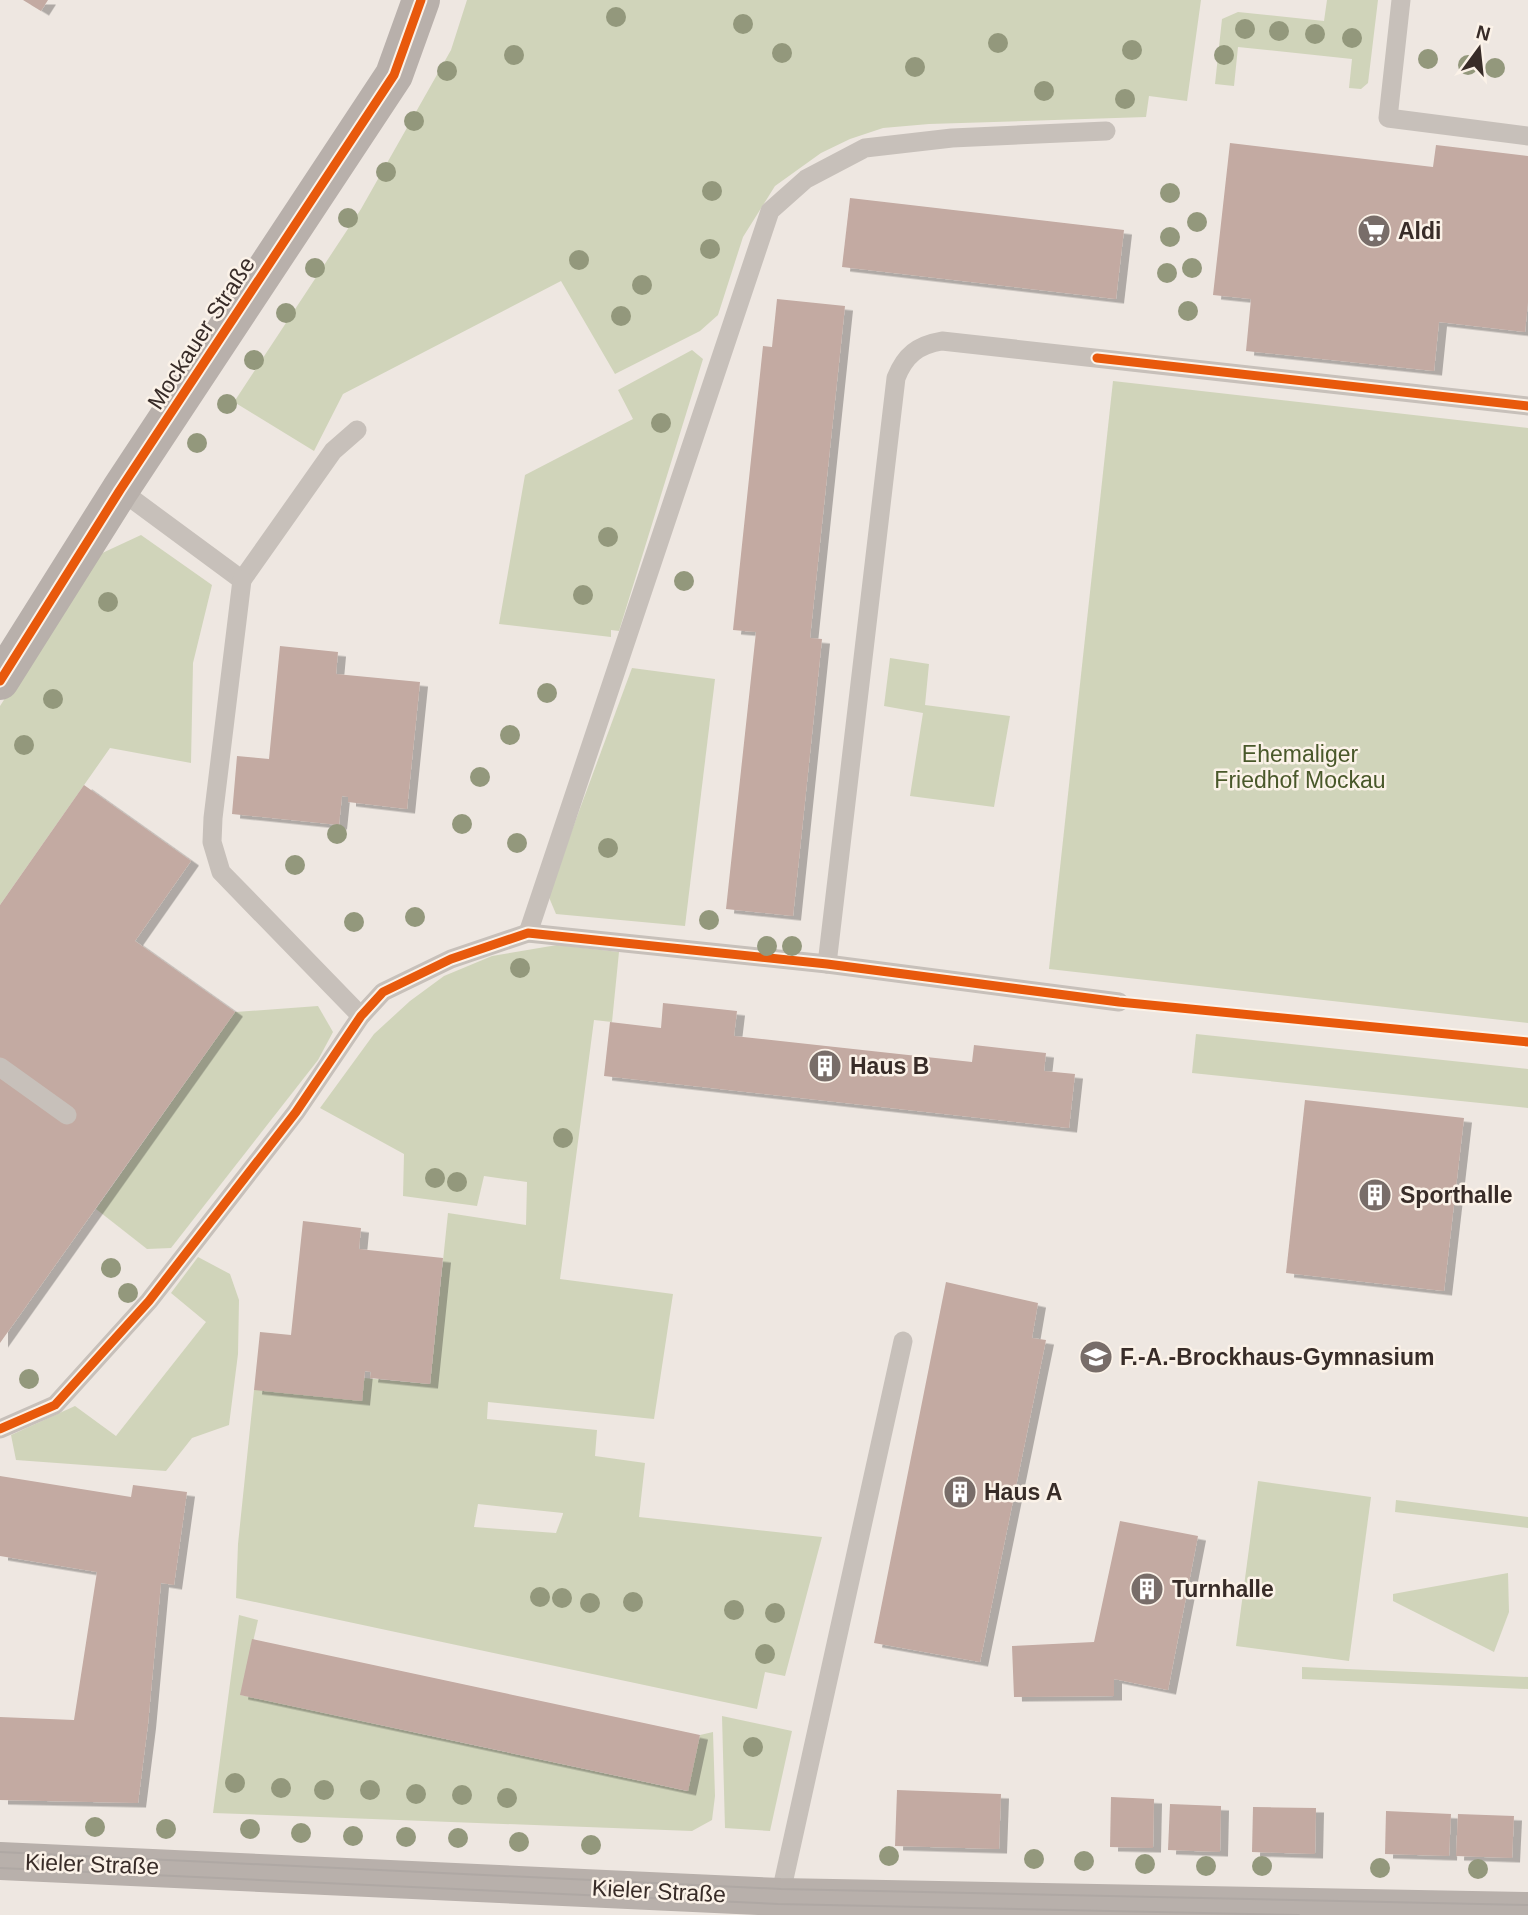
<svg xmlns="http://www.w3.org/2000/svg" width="1528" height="1915" font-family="Arial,sans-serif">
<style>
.green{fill:#d0d4ba;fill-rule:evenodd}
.building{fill:#c3aaa2;filter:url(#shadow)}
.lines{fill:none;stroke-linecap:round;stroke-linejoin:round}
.lane{stroke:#c7c0ba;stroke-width:19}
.secondary{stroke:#b8b0ab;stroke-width:38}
.tram{stroke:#afa8a4;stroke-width:2}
.cycleway-casing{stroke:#fbf2e8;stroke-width:13}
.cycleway{stroke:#e8590c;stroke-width:9}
.tree{fill:#93987c}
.labels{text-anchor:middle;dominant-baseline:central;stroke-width:5;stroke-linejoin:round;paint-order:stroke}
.poi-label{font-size:23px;font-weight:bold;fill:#382c28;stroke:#fbf2e8;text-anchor:start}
.street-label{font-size:23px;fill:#382c28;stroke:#fbf2e8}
.park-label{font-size:23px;fill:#49582a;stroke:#fbf2e8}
</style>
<defs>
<filter id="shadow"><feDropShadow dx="8" dy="4.5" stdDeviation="0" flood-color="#0004"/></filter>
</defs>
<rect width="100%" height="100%" fill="#eee7e1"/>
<g class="green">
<path d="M 467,0 L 1201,0 L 1187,101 L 1149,96 L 1146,117 L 929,124 L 883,128 L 850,139 L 821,153 L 775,186 L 743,237 L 718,315 L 700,331 L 615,374 L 561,281 L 343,394 L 314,451 L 234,402 L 361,209 L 451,50 Z"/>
<path d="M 1327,0 L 1378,0 L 1368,83 L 1361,89 L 1349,88 L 1352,59 L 1238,47 L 1234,86 L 1215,84 L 1222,19 L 1238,12 L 1324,21 Z"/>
<path d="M 692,350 L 703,359 L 619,631 L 611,630 L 611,637 L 499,624 L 525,475 L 633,419 L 618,390 Z"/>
<path d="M 1113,381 L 1528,428 L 1528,1023 L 1049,969 Z"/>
<path d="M 141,535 L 212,585 L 193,663 L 191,763 L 110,748 L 0,905 L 0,706 L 98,555 Z"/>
<path d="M 890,658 L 929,664 L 925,705 L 1010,716 L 994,807 L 910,796 L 923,713 L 884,706 Z"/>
<path d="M 632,668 L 715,679 L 685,926 L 556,914 L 548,895 Z"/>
<path d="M 557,945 L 619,952 L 612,1022 L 594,1020 L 560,1279 L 673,1294 L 654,1419 L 488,1402 L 487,1419 L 597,1430 L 595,1456 L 645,1463 L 639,1517 L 822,1537 L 785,1676 L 765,1672 L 757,1709 L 236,1598 L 238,1544 L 254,1390 L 364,1378 L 430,1384 L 448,1213 L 526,1225 L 527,1182 L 484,1176 L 477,1206 L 403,1196 L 404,1154 L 320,1108 L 374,1034 L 410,1001 L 444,976 L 492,956 ZM 478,1504 L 563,1513 L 563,1514 L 556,1533 L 474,1527 Z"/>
<path d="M 318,1006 L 333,1032 L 318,1060 L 171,1248 L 147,1249 L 96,1209 L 235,1012 Z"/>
<path d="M 1196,1034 L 1528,1069 L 1528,1108 L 1192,1073 Z"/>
<path d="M 198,1257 L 230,1274 L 239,1300 L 238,1354 L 229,1425 L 192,1438 L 166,1471 L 16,1460 L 11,1435 L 75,1406 L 116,1436 L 206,1322 L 171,1293 Z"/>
<path d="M 1258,1481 L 1371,1497 L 1349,1661 L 1236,1646 Z"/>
<path d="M 1396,1500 L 1528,1517 L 1528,1528 L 1395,1512 Z"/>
<path d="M 1508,1573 L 1509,1612 L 1494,1652 L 1393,1601 L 1393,1594 Z"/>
<path d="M 239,1615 L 258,1620 L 241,1695 L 687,1791 L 700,1735 L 713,1732 L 715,1796 L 712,1820 L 692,1831 L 213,1813 Z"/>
<path d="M 1302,1667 L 1528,1677 L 1528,1689 L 1302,1679 Z"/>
<path d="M 722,1716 L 792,1731 L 770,1831 L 725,1828 Z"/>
</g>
<g class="building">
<path d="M 23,0 L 48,0 L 41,11 Z"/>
<path d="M 1230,143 L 1433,167 L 1436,145 L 1528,156 L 1528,302 L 1525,332 L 1439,322 L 1434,371 L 1246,351 L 1251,299 L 1213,295 Z"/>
<path d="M 850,198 L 1124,230 L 1116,299 L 842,267 Z"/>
<path d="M 777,299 L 845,306 L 810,638 L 822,639 L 793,916 L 726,909 L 756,632 L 733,630 L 763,346 L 772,347 Z"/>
<path d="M 280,646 L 338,652 L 336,674 L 420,682 L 407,809 L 348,802 L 348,797 L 342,796 L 339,825 L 232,814 L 237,756 L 269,759 Z"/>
<path d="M 84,785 L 191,861 L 135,941 L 235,1012 L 0,1343 L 0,905 Z"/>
<path d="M 663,1003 L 737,1011 L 734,1036 L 972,1062 L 974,1045 L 1046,1053 L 1044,1071 L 1075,1074 L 1069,1128 L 604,1076 L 610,1022 L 661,1028 Z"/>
<path d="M 1305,1100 L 1464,1118 L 1444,1291 L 1286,1273 Z"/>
<path d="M 303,1221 L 361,1228 L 359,1249 L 443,1258 L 430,1384 L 370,1378 L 371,1372 L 365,1371 L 362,1401 L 254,1390 L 260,1332 L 291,1335 Z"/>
<path d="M 946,1282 L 1038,1303 L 1032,1338 L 1046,1340 L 980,1662 L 874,1643 Z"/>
<path d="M 0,1476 L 131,1497 L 133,1485 L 187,1492 L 174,1585 L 161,1583 L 148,1724 L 138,1803 L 0,1800 L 0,1717 L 74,1720 L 97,1572 L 0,1556 Z"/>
<path d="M 1120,1521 L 1198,1536 L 1168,1690 L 1114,1679 L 1114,1696 L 1014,1697 L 1012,1646 L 1094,1642 Z"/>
<path d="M 252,1639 L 700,1735 L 688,1791 L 240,1695 Z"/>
<path d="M 897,1790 L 1001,1794 L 999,1849 L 895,1846 Z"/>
<path d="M 1111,1797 L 1154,1799 L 1153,1848 L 1110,1847 Z"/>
<path d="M 1170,1804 L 1221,1806 L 1220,1852 L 1168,1850 Z"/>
<path d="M 1253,1807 L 1316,1808 L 1315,1854 L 1252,1852 Z"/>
<path d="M 1386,1811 L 1451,1814 L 1449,1856 L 1385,1854 Z"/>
<path d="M 1458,1814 L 1514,1816 L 1512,1858 L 1456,1856 Z"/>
</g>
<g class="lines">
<g class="lane">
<path d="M 1401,0 L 1388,118 L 1528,136"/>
<path d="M 120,490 L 242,580 L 333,451 L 357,430"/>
<path d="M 242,580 L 213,818 L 212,842 L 221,872 L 361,1016"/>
<path d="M 528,933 L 770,211 L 806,179 L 865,148 L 952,138 L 1106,131"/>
<path d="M 827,964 L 896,378 C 905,355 918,345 942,341 L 1528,406"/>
<path d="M 0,1067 L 67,1115"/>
<path d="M 0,1429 L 55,1405 L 149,1301 L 296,1112 L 361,1016 L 383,992 L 451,959 L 528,933 L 827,964 L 1119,1002"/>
<path d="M 780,1897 L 903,1341"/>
</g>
<g class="secondary">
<path d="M 0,681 L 120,490 L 394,75 L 421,0"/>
<path d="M 0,1861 L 780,1897 L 1528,1911"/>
</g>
<g class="tram">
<path d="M 0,1852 L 781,1889 L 1528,1905"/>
<path d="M 0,1868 L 778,1904 L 1299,1915"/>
</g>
<defs>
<g id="cycleway">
<path d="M 1097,358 L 1528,406"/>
<path d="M 0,681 L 120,490 L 394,75 L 421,0"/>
<path d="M 0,1429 L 55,1405 L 149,1301 L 296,1112 L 361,1016 L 383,992 L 451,959 L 528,933 L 827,964 L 1119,1002 L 1528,1042"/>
</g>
</defs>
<use href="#cycleway" class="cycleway-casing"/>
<use href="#cycleway" class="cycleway"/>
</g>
<g class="tree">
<circle cx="616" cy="17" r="10"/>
<circle cx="743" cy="24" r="10"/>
<circle cx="1245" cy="29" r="10"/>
<circle cx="1279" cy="31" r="10"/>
<circle cx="1315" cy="34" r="10"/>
<circle cx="1352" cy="38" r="10"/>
<circle cx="998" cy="43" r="10"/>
<circle cx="1132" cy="50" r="10"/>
<circle cx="782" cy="53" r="10"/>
<circle cx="514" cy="55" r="10"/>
<circle cx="1224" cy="55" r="10"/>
<circle cx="1428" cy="59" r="10"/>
<circle cx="1468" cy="65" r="10"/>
<circle cx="915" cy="67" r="10"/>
<circle cx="1495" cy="68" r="10"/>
<circle cx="447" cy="71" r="10"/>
<circle cx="1044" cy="91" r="10"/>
<circle cx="1125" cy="99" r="10"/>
<circle cx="414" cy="121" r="10"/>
<circle cx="386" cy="172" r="10"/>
<circle cx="712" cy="191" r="10"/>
<circle cx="1170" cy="193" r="10"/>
<circle cx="348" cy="218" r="10"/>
<circle cx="1197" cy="222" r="10"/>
<circle cx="1170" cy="237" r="10"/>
<circle cx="710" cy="249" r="10"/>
<circle cx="579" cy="260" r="10"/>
<circle cx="315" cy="268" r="10"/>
<circle cx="1192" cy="268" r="10"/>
<circle cx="1167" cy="273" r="10"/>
<circle cx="642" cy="285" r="10"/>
<circle cx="1188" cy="311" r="10"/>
<circle cx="286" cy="313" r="10"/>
<circle cx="621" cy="316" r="10"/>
<circle cx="254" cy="360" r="10"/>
<circle cx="227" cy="404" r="10"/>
<circle cx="661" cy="423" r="10"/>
<circle cx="197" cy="443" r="10"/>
<circle cx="608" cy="537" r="10"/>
<circle cx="684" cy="581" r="10"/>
<circle cx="583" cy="595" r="10"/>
<circle cx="108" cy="602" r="10"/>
<circle cx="547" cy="693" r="10"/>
<circle cx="53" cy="699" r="10"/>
<circle cx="510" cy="735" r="10"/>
<circle cx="24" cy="745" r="10"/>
<circle cx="480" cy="777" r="10"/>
<circle cx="462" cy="824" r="10"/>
<circle cx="337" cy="834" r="10"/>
<circle cx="517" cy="843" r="10"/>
<circle cx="608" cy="848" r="10"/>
<circle cx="295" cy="865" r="10"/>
<circle cx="415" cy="917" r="10"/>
<circle cx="709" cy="920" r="10"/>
<circle cx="354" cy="922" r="10"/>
<circle cx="767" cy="946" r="10"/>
<circle cx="792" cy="946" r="10"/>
<circle cx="520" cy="968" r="10"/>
<circle cx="563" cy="1138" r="10"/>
<circle cx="435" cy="1178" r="10"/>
<circle cx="457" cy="1182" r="10"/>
<circle cx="111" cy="1268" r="10"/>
<circle cx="128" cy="1293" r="10"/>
<circle cx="29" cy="1379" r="10"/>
<circle cx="540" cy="1597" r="10"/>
<circle cx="562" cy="1598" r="10"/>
<circle cx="633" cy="1602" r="10"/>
<circle cx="590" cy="1603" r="10"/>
<circle cx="734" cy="1610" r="10"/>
<circle cx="775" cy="1613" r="10"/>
<circle cx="765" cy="1654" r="10"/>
<circle cx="753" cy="1747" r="10"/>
<circle cx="235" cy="1783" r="10"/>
<circle cx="281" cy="1788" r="10"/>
<circle cx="324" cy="1790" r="10"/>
<circle cx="370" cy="1790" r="10"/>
<circle cx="416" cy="1794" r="10"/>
<circle cx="462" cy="1795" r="10"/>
<circle cx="507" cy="1798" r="10"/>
<circle cx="95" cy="1827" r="10"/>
<circle cx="166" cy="1829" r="10"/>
<circle cx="250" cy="1829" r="10"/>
<circle cx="301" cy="1833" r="10"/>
<circle cx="353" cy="1836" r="10"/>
<circle cx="406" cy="1837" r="10"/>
<circle cx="458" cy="1838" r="10"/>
<circle cx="519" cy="1842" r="10"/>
<circle cx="591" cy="1845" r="10"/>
<circle cx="889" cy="1856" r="10"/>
<circle cx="1034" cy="1859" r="10"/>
<circle cx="1084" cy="1861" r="10"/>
<circle cx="1145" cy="1864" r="10"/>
<circle cx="1206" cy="1866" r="10"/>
<circle cx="1262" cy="1866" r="10"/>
<circle cx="1380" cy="1868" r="10"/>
<circle cx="1478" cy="1869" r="10"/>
</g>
<defs>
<symbol id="supermarket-disc" viewBox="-11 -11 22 22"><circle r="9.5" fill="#786d69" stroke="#fbf2e8"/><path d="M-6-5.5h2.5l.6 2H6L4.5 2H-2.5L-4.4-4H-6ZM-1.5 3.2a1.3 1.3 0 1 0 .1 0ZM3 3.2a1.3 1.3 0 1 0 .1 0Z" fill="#fff"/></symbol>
<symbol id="building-disc" viewBox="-11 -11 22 22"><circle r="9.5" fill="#786d69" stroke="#fbf2e8"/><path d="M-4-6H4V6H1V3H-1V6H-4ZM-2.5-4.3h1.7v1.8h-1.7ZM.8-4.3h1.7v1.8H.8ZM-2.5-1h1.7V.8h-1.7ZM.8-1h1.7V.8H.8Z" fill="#fff"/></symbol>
<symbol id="school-disc" viewBox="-11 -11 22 22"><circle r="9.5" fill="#786d69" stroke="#fbf2e8"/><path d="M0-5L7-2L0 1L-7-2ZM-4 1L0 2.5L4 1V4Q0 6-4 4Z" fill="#fff"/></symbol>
</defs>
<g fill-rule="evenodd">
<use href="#supermarket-disc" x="1355" y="212" width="38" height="38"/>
<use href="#building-disc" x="806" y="1047" width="38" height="38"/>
<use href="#building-disc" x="1356" y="1176" width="38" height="38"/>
<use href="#school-disc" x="1077" y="1338" width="38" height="38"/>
<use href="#building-disc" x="941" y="1473" width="38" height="38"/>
<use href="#building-disc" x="1128" y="1570" width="38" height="38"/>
</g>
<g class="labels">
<g class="poi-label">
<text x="1398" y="231">Aldi</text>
<text x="850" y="1066">Haus B</text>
<text x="1400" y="1195">Sporthalle</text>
<text x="1120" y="1357">F.-A.-Brockhaus-Gymnasium</text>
<text x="984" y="1492">Haus A</text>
<text x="1172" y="1589">Turnhalle</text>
</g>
<g class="street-label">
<text transform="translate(201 333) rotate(-57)">Mockauer Straße</text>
<text transform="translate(92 1864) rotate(2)">Kieler Straße</text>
<text transform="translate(659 1891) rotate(3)">Kieler Straße</text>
</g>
<g class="park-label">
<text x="1300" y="754">Ehemaliger<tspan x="1300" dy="26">Friedhof Mockau</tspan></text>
</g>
</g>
<g transform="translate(1479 49) rotate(15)" stroke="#fbf2e8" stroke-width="5" paint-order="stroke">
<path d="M0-5L12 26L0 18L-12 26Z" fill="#382c28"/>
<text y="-10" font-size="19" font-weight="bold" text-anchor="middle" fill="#382c28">N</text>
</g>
</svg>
